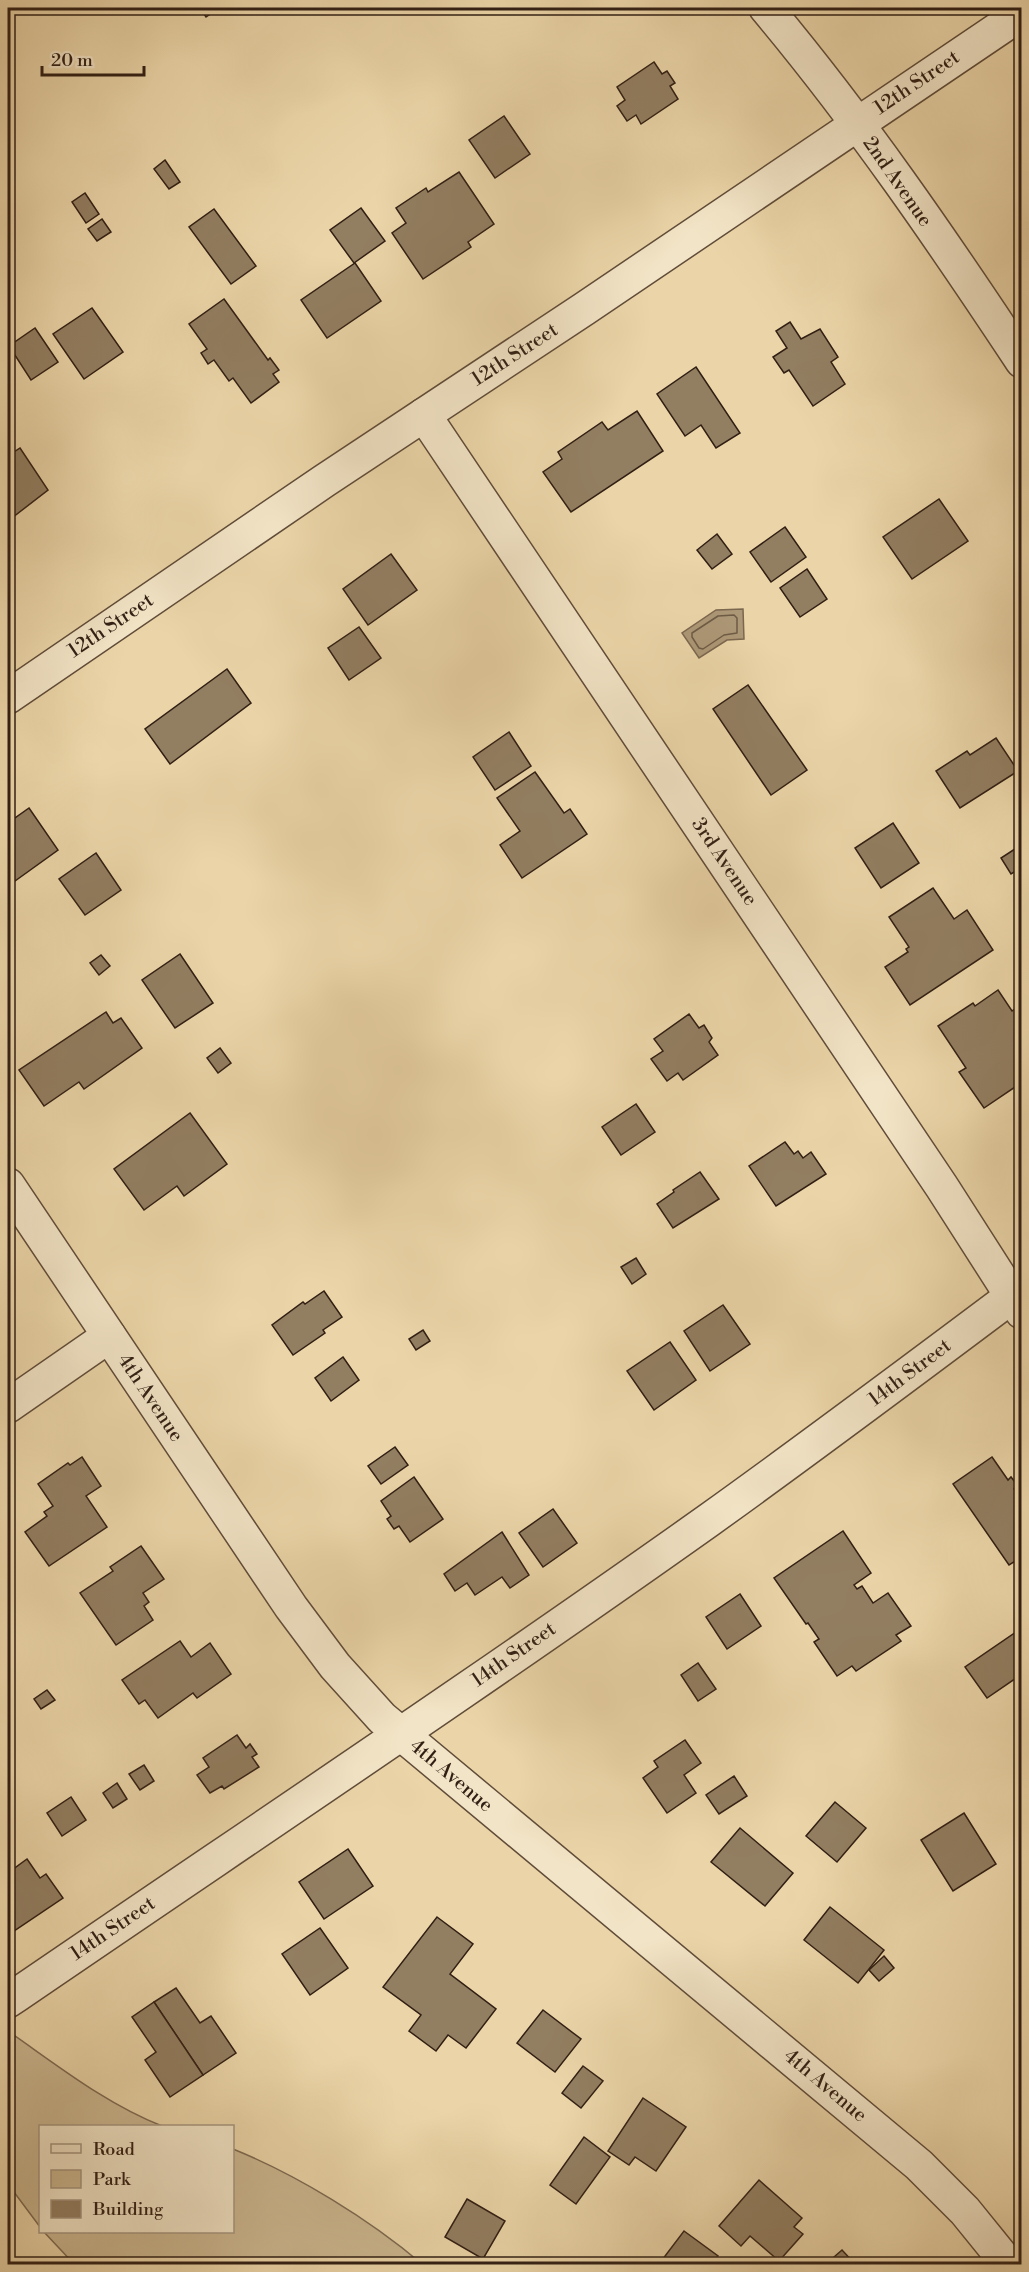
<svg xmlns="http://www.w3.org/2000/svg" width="1029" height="2272" font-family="'Libre Bodoni',serif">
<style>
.green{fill:#cbb68f;stroke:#7e6a52;stroke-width:1.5}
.water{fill:#ac9776;stroke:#7b674f;stroke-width:1.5}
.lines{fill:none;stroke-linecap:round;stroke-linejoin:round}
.shore{stroke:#6e5b45;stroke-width:1.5}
.building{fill:#927e61;stroke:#311f14;stroke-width:1.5}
.minor-casing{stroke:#604c39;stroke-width:36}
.minor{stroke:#f2e4c6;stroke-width:33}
.labels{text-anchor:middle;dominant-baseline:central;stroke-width:4.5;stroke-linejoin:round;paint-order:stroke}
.street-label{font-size:20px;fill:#311f14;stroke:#f2e4c6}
</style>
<rect width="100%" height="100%" fill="#ebd5a8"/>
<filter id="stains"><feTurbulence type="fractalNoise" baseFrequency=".00333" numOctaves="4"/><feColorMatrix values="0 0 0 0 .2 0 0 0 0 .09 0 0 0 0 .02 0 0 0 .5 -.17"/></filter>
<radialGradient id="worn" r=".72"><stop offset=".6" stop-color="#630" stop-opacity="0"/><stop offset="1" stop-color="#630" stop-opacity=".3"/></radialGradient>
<g class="green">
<path d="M 8,2031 C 57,2065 106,2104 162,2126 L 40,2126 L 40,2227 L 8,2184 Z"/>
<path d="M 233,2149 C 297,2175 369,2219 422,2264 L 74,2264 L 44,2232 L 232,2232 Z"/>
</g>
<path class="water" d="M 743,609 L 744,639 L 727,640 L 699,658 L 682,633 L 716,610 Z"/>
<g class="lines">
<path class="shore" d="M 734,615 L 737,618 L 737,633 L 724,635 L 703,649 L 699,648 L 692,637 L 692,633 L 718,616 Z"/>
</g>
<g class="building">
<path d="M 200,8 L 219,8 L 206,17 Z"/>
<path d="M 654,62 L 662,74 L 667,71 L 675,83 L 670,86 L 678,99 L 641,124 L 636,115 L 627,121 L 617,106 L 625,100 L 617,87 Z"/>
<path d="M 504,116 L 530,154 L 495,178 L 469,140 Z"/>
<path d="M 165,160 L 180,182 L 169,189 L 154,169 Z"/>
<path d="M 459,172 L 494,224 L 468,242 L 471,247 L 423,279 L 392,233 L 406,223 L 396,208 L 426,188 L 428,192 Z"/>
<path d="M 85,193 L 99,214 L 86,223 L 72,202 Z"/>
<path d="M 361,208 L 385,241 L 354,263 L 330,230 Z"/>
<path d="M 214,209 L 256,266 L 231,284 L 189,227 Z"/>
<path d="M 102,219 L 111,232 L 97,241 L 88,229 Z"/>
<path d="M 355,263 L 381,301 L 327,338 L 301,300 Z"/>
<path d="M 224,299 L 268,360 L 270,358 L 279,370 L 273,374 L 279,382 L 251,403 L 233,378 L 229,381 L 214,360 L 208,364 L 201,353 L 207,349 L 189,324 Z"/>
<path d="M 92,308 L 123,352 L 84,379 L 53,334 Z"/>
<path d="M 790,322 L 801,339 L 820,329 L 838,357 L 831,362 L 845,384 L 813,406 L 789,370 L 784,373 L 773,357 L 787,348 L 776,331 Z"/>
<path d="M 35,328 L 58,362 L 31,380 L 9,346 Z"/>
<path d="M 696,367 L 740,433 L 716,448 L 701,425 L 685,436 L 657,394 Z"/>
<path d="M 637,411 L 663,451 L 571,512 L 543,472 L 562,459 L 558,452 L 602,422 L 608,430 Z"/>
<path d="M 20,448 L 48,490 L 8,521 L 8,456 Z"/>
<path d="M 939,499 L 968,541 L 912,579 L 883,537 Z"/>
<path d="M 785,527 L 806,557 L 771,582 L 750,552 Z"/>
<path d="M 717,534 L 732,554 L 712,569 L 697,550 Z"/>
<path d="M 391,554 L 417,590 L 368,625 L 343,589 Z"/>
<path d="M 807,569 L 827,599 L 800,617 L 780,588 Z"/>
<path d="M 359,627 L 381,658 L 349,680 L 328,648 Z"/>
<path d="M 227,669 L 251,703 L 170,764 L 145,729 Z"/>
<path d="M 748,685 L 807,770 L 771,795 L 713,709 Z"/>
<path d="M 509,732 L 531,766 L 495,790 L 473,757 Z"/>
<path d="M 996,738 L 1018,771 L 960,808 L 936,771 L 967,751 L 970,755 Z"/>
<path d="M 535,772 L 564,813 L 570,809 L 587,834 L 522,878 L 500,845 L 520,831 L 497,798 Z"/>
<path d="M 29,808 L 58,850 L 15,881 L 8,871 L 8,823 Z"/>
<path d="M 893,823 L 919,863 L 881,888 L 855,848 Z"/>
<path d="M 1018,847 L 1022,852 L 1022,867 L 1011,874 L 1001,858 Z"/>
<path d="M 96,853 L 121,890 L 85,915 L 59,879 Z"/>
<path d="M 933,888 L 954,919 L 967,910 L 993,950 L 910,1005 L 885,967 L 908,952 L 906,949 L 909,947 L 889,917 Z"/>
<path d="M 8,937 L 14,947 L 8,952 Z"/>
<path d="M 180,954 L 213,1003 L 175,1028 L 142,980 Z"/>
<path d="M 101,955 L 110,966 L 99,975 L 90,963 Z"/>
<path d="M 998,990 L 1012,1011 L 1016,1008 L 1022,1017 L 1022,1072 L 1016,1076 L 1021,1083 L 984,1108 L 959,1072 L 966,1068 L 938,1026 L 973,1003 L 975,1006 Z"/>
<path d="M 106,1012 L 113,1023 L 121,1018 L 142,1048 L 84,1089 L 79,1082 L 44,1106 L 19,1070 Z"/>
<path d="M 689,1014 L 699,1028 L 704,1025 L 712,1038 L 709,1042 L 718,1055 L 683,1080 L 678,1073 L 667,1081 L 651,1059 L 663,1051 L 654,1039 Z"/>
<path d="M 220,1048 L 231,1063 L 218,1073 L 207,1058 Z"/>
<path d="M 636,1104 L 655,1132 L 621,1155 L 602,1127 Z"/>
<path d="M 190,1113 L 227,1164 L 184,1196 L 177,1186 L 144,1210 L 114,1169 Z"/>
<path d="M 785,1142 L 794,1154 L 798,1151 L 803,1158 L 811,1152 L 826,1174 L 776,1206 L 749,1166 Z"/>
<path d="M 700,1172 L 719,1199 L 673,1228 L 657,1204 L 674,1192 L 673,1190 Z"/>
<path d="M 636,1258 L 646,1274 L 632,1284 L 621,1267 Z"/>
<path d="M 324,1291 L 342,1317 L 323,1330 L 325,1333 L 293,1355 L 272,1325 L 303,1302 L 305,1304 Z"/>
<path d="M 723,1305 L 750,1344 L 710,1371 L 684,1331 Z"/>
<path d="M 423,1330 L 430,1341 L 416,1350 L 409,1339 Z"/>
<path d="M 670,1342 L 696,1380 L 654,1410 L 627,1371 Z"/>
<path d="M 343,1357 L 359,1380 L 331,1401 L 315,1378 Z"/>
<path d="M 395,1447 L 408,1465 L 381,1484 L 368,1466 Z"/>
<path d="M 82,1457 L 101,1486 L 86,1496 L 107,1527 L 49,1566 L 25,1532 L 47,1516 L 44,1512 L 53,1506 L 38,1484 L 68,1463 L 70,1465 Z"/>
<path d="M 992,1457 L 1008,1480 L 1011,1477 L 1018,1486 L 1014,1489 L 1022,1499 L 1022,1557 L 1009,1565 L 953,1484 Z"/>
<path d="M 414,1477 L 443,1519 L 410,1542 L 399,1526 L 394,1529 L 387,1519 L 391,1516 L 381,1501 Z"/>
<path d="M 553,1509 L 577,1543 L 543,1567 L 519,1533 Z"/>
<path d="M 843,1531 L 871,1573 L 854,1585 L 857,1589 L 862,1586 L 873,1603 L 888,1593 L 911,1626 L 896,1635 L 901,1641 L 856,1671 L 852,1666 L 837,1676 L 814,1642 L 819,1639 L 808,1623 L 806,1624 L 774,1578 Z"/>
<path d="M 502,1532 L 529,1575 L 510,1588 L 502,1577 L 475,1595 L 467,1583 L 455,1591 L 444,1574 Z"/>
<path d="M 141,1546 L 164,1579 L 143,1593 L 149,1602 L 144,1606 L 153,1620 L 116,1645 L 80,1593 L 113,1571 L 110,1567 Z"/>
<path d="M 740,1594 L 761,1626 L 727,1649 L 706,1617 Z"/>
<path d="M 1019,1630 L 1022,1634 L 1022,1674 L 987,1698 L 965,1667 Z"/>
<path d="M 180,1641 L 191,1657 L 210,1643 L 231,1674 L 197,1698 L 193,1693 L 158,1718 L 145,1700 L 139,1704 L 122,1680 Z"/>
<path d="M 698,1663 L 716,1689 L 698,1701 L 681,1675 Z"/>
<path d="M 47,1690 L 55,1700 L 41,1709 L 34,1699 Z"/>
<path d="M 237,1735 L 246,1748 L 250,1744 L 257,1754 L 252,1757 L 259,1767 L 224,1789 L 222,1786 L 210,1793 L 197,1775 L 209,1767 L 203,1758 Z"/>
<path d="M 685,1740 L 701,1763 L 684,1775 L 696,1793 L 667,1813 L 643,1778 L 658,1767 L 654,1761 Z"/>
<path d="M 144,1765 L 154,1781 L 140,1790 L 129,1774 Z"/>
<path d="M 734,1776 L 747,1796 L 719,1814 L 706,1795 Z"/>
<path d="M 117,1783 L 127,1799 L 113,1808 L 103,1793 Z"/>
<path d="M 71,1797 L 86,1820 L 62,1836 L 47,1813 Z"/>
<path d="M 835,1802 L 866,1828 L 837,1862 L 806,1836 Z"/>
<path d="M 964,1813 L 996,1864 L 953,1891 L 921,1840 Z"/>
<path d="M 740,1828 L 793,1873 L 765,1906 L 711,1862 Z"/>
<path d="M 348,1849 L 373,1886 L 324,1919 L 299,1882 Z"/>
<path d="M 27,1859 L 40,1878 L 46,1874 L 63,1898 L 8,1935 L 8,1873 Z"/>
<path d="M 830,1907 L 884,1950 L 858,1983 L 804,1940 Z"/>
<path d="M 437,1917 L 473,1944 L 450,1974 L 496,2009 L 466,2048 L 448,2035 L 436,2051 L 409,2031 L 421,2015 L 383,1987 Z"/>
<path d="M 320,1928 L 348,1968 L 310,1995 L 282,1954 Z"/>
<path d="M 884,1956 L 894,1968 L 879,1981 L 869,1970 Z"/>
<path d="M 176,1988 L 200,2023 L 211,2016 L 236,2053 L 203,2075 L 154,2002 Z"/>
<path d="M 154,2002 L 203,2075 L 170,2097 L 145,2060 L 156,2052 L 132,2017 Z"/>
<path d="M 543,2010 L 581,2039 L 555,2072 L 517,2043 Z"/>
<path d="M 583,2066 L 603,2081 L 581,2108 L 562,2093 Z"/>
<path d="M 643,2098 L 686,2127 L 656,2171 L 635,2157 L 629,2165 L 608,2151 Z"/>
<path d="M 584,2137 L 610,2157 L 576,2204 L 550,2185 Z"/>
<path d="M 759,2180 L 802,2218 L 794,2227 L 803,2234 L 779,2261 L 750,2236 L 741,2246 L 719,2226 Z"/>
<path d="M 467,2199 L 505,2221 L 483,2259 L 445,2237 Z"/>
<path d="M 684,2231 L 718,2256 L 712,2264 L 659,2264 Z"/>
<path d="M 842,2250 L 855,2264 L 826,2264 Z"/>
</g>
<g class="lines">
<defs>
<g id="minor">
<path d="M 766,8 C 859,119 942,240 1022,361"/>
<path d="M 424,415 L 942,1187 L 1022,1312"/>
<path d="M 8,697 L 324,481 L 584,309 L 1022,13"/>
<path d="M 8,1185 L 291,1607 L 335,1666 L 382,1718 L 919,2165 L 965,2211 L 1008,2264"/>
<path d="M 8,1406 L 109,1336"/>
<path d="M 8,2001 C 242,1841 478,1684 709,1520 C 811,1447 911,1372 1011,1297"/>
</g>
</defs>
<use href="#minor" class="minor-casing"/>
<use href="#minor" class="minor"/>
</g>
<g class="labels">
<g class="street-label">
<text transform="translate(917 83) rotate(-34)">12th Street</text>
<text transform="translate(897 182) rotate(55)">2nd Avenue</text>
<text transform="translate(515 355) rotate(-33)">12th Street</text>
<text transform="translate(111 626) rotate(-34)">12th Street</text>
<text transform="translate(724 862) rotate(56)">3rd Avenue</text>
<text transform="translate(910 1373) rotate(-37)">14th Street</text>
<text transform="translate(150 1398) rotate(56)">4th Avenue</text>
<text transform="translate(514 1655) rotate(-35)">14th Street</text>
<text transform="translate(451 1776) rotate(40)">4th Avenue</text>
<text transform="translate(113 1929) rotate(-34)">14th Street</text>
<text transform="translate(825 2086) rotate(40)">4th Avenue</text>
</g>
</g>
<rect width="1029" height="2272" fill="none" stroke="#ebd5a8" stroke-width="30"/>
<rect x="9" y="9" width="1011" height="2254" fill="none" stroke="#311f14" stroke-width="3"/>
<rect x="15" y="15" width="999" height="2242" fill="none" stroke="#311f14" stroke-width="1.5"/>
<rect x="39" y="2125" width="195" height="108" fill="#f2e4c6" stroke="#a5957f" stroke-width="1.5"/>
<rect x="51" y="2144" width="30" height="9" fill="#f2e4c6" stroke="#a5957f" stroke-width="1.5"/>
<text x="93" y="2155" font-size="18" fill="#311f14">Road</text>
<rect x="51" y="2170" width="30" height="18" fill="#cbb68f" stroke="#a5957f" stroke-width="1.5"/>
<text x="93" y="2185" font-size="18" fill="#311f14">Park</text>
<rect x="51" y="2200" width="30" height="18" fill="#927e61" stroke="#a5957f" stroke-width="1.5"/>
<text x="93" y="2215" font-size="18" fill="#311f14">Building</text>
<path d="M42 66v9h102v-9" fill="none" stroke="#311f14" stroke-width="3"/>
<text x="51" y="66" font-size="18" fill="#311f14" stroke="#f2e4c6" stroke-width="4.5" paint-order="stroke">20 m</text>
<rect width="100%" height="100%" filter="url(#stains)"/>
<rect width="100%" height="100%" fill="url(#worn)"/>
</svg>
